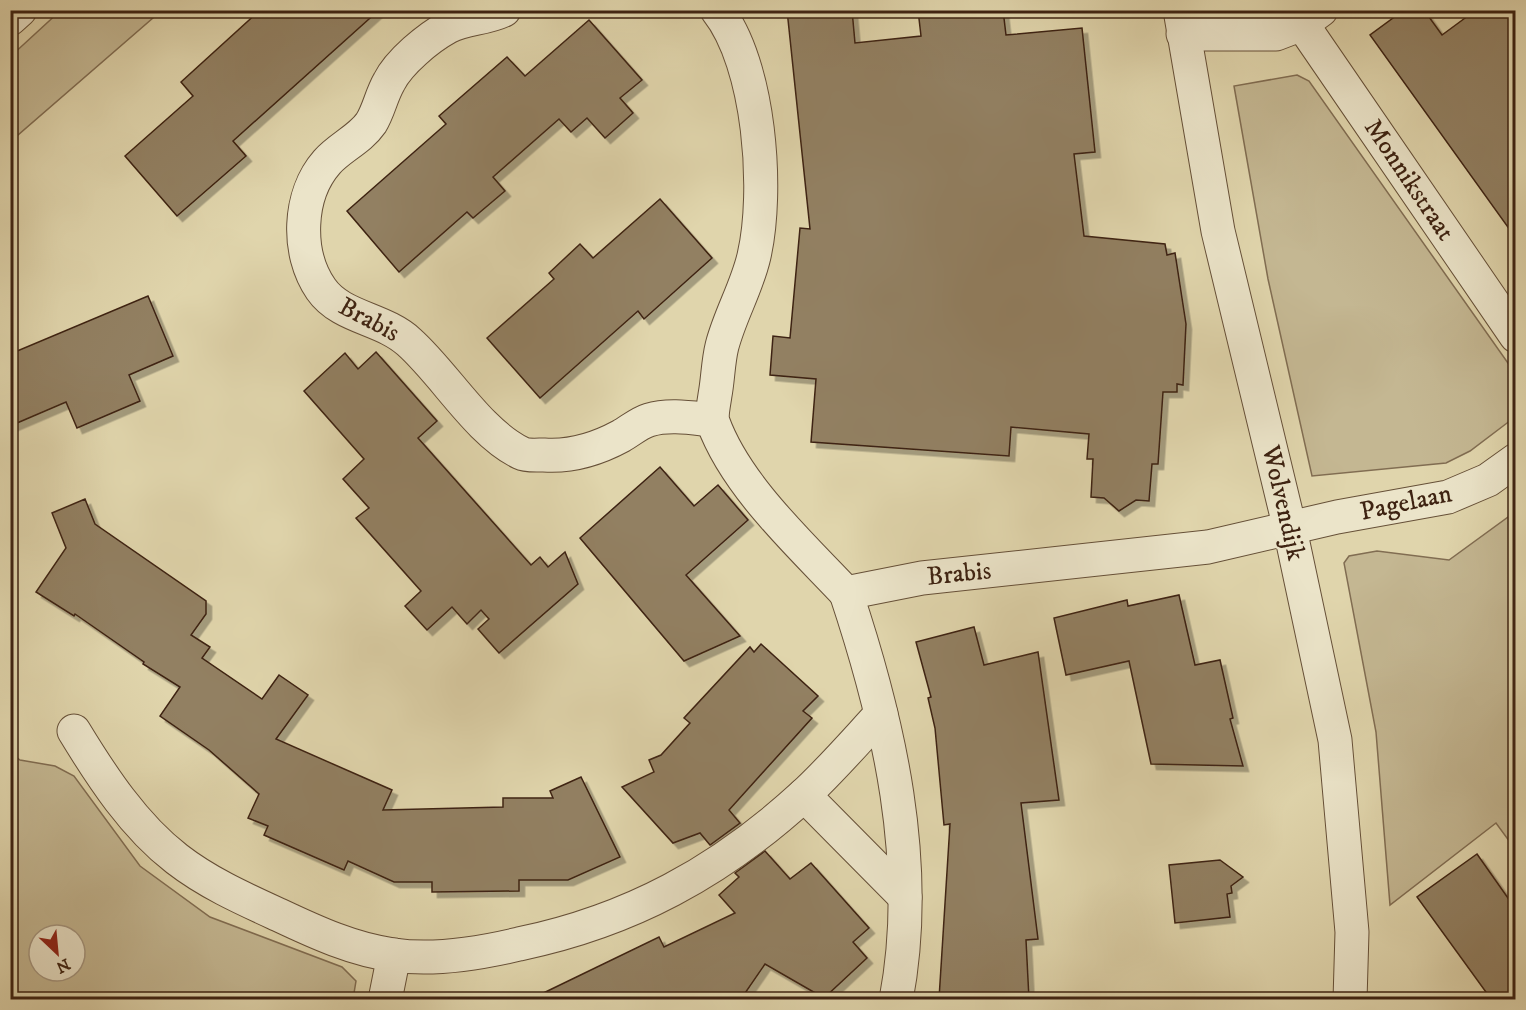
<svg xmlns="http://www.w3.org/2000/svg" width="1526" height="1010" font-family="'IM FELL DW Pica',serif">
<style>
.green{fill:#c4b792;stroke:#816d52;stroke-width:1.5;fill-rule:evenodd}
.building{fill:#928062;stroke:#3e2312;stroke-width:1.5;filter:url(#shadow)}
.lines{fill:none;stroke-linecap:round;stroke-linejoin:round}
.minor-casing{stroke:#665038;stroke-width:35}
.tertiary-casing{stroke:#665038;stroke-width:35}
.minor{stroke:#ebe4c9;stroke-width:33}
.tertiary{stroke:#ebe4c9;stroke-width:33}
.labels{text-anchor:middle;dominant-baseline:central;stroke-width:4.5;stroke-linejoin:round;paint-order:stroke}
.street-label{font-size:26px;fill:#3e2312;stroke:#ebe4c9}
</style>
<defs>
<filter id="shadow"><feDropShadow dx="5.5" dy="5.5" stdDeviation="0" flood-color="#0004"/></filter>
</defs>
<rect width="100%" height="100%" fill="#e0d5ac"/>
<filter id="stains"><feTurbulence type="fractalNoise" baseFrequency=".00333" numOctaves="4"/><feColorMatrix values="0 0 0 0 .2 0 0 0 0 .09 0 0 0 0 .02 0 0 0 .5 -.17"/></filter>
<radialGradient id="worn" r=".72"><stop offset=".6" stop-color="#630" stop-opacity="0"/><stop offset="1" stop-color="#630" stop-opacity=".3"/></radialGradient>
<g class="green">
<path d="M 60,11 L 161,11 L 11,141 L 11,56 Z"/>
<path d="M 1297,75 L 1309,81 L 1515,373 L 1515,417 L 1470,451 L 1446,463 L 1312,476 L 1268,279 L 1234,86 Z"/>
<path d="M 1515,512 L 1515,849 L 1496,823 L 1390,905 L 1376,732 L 1344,563 L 1349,556 L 1377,551 L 1449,560 Z"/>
<path d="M 11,753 L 20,760 L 55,766 L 74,776 L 140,866 L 210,917 L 342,967 L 356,981 L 353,999 L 11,999 ZM 39,935 L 75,935 L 75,971 L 39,971 Z"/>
</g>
<g class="building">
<path d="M 260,10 L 379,10 L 233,141 L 246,156 L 177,216 L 125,156 L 193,96 L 181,82 Z"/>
<path d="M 787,10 L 852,10 L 855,43 L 921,36 L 918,10 L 1003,10 L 1006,35 L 1082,28 L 1095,152 L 1074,154 L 1084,236 L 1165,244 L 1167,255 L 1175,253 L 1186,324 L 1183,385 L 1177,384 L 1177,392 L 1163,392 L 1158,464 L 1152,464 L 1149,501 L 1136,500 L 1119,511 L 1104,498 L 1091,497 L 1093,459 L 1087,459 L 1089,434 L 1011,427 L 1009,456 L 811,442 L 816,379 L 770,375 L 773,336 L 790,338 L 800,228 L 810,229 Z"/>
<path d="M 1404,10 L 1424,10 L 1442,35 L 1476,10 L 1515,10 L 1515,237 L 1370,35 Z"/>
<path d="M 589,20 L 642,80 L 620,98 L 633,113 L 605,138 L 587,118 L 571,132 L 559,119 L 493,177 L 505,191 L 473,218 L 467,212 L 399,272 L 347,211 L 446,124 L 439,116 L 507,57 L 525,76 Z"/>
<path d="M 660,199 L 712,258 L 644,319 L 638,311 L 540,398 L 487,338 L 554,279 L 549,273 L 580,244 L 593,258 Z"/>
<path d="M 148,296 L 173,356 L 129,375 L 140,401 L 77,428 L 66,402 L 10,426 L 10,354 Z"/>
<path d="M 376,352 L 437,421 L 418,438 L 531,565 L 540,557 L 548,567 L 565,552 L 578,584 L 499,653 L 478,629 L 489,619 L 481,610 L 467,624 L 452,607 L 427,630 L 405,606 L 421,591 L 356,518 L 369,508 L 343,479 L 364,459 L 304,391 L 345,353 L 358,369 Z"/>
<path d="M 660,467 L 694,506 L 718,485 L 748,520 L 686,575 L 740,636 L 684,661 L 580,538 Z"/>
<path d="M 85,499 L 95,524 L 206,601 L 206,614 L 191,635 L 210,647 L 202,658 L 262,699 L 279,675 L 308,695 L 276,739 L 392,790 L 383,810 L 503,807 L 503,798 L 553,798 L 550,791 L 581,777 L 620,857 L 568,880 L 519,880 L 519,891 L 432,892 L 432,882 L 394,882 L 348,861 L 344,870 L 264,835 L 268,826 L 248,818 L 259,794 L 209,750 L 160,716 L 180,687 L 143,664 L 144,662 L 75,614 L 74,616 L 36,592 L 66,548 L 52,513 Z"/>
<path d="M 1179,595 L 1195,665 L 1220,660 L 1233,718 L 1230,719 L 1243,766 L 1151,764 L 1129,661 L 1066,675 L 1054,618 L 1127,600 L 1128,606 Z"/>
<path d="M 974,627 L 984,665 L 1038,652 L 1059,800 L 1021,803 L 1038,939 L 1026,940 L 1029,999 L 939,999 L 950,824 L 944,825 L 935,728 L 928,698 L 931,697 L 916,642 Z"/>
<path d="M 761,644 L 818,696 L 803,711 L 812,718 L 729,810 L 740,823 L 710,845 L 700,833 L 673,843 L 622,787 L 654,772 L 649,760 L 661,755 L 690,723 L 684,718 L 750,647 L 754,652 Z"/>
<path d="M 765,851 L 790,879 L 811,863 L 869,928 L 853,942 L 867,958 L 824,998 L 765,964 L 741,999 L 531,999 L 659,937 L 664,947 L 735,913 L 719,895 L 739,877 L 735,873 Z"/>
<path d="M 1477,854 L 1515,908 L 1515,999 L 1491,999 L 1417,897 Z"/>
<path d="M 1220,860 L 1243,877 L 1231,886 L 1232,893 L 1227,894 L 1230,917 L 1175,923 L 1169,865 Z"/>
</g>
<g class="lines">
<defs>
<g id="minor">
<path d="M 504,10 C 486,19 465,18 448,27 C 428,38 399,62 389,82 C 381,96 379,110 371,123 C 360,139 339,148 327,162 C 298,195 296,253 321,289 C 341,318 383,318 409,342 C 445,374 478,432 521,453 C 527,456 537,455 544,455 C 572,457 597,449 621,436 C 630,431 639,423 649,420 C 669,414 692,418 712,420"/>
<path d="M 717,10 C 760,64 769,191 754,256 C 747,287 730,315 722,346 C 718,362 718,379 715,395 C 714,403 711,415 713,422 C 736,486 801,545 846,593 L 922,578 L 1208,547 L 1337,517 L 1448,497 L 1488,480 L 1516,460"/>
<path d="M 10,19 L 20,10"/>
<path d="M 1302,24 L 1516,336"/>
<path d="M 1183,34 L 1276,34 L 1302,24 L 1321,10"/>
<path d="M 846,593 C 889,722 922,864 896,1000"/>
<path d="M 74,731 C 102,777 134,826 177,859 C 208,883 244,899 279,915 C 315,932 354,950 394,955 C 433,961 481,953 519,944 C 630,921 720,872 804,795 C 831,770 856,741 881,714"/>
<path d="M 804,795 L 905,897"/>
<path d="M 385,1000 L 394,955"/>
</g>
<path id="tertiary" d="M 1180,10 L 1218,231 L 1290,529 L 1335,740 L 1352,932 L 1350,1000"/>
</defs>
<use href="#minor" class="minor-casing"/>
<use href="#tertiary" class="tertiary-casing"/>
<use href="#minor" class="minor"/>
<use href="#tertiary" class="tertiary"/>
</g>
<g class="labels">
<g class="street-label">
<text transform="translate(1409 180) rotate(56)">Monnikstraat</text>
<text transform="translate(369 320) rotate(28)">Brabis</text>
<text transform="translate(1283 503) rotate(77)">Wolvendijk</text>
<text transform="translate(1406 503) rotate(-12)">Pagelaan</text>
<text transform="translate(959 574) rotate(-6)">Brabis</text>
</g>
</g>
<rect width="1526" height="1010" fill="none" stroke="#e0d5ac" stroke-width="36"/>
<rect x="12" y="12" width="1502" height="986" fill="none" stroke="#3e2312" stroke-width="3"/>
<rect x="18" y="18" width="1490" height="974" fill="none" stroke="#3e2312" stroke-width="1.5"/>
<g transform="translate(57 953) rotate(154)"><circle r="28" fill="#ebe4c9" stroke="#a69780" stroke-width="1.5"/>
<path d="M0-4.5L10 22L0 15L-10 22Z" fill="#8f2418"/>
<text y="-9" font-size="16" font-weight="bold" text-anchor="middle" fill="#3e2312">N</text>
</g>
<rect width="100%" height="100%" filter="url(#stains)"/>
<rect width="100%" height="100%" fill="url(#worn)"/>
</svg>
